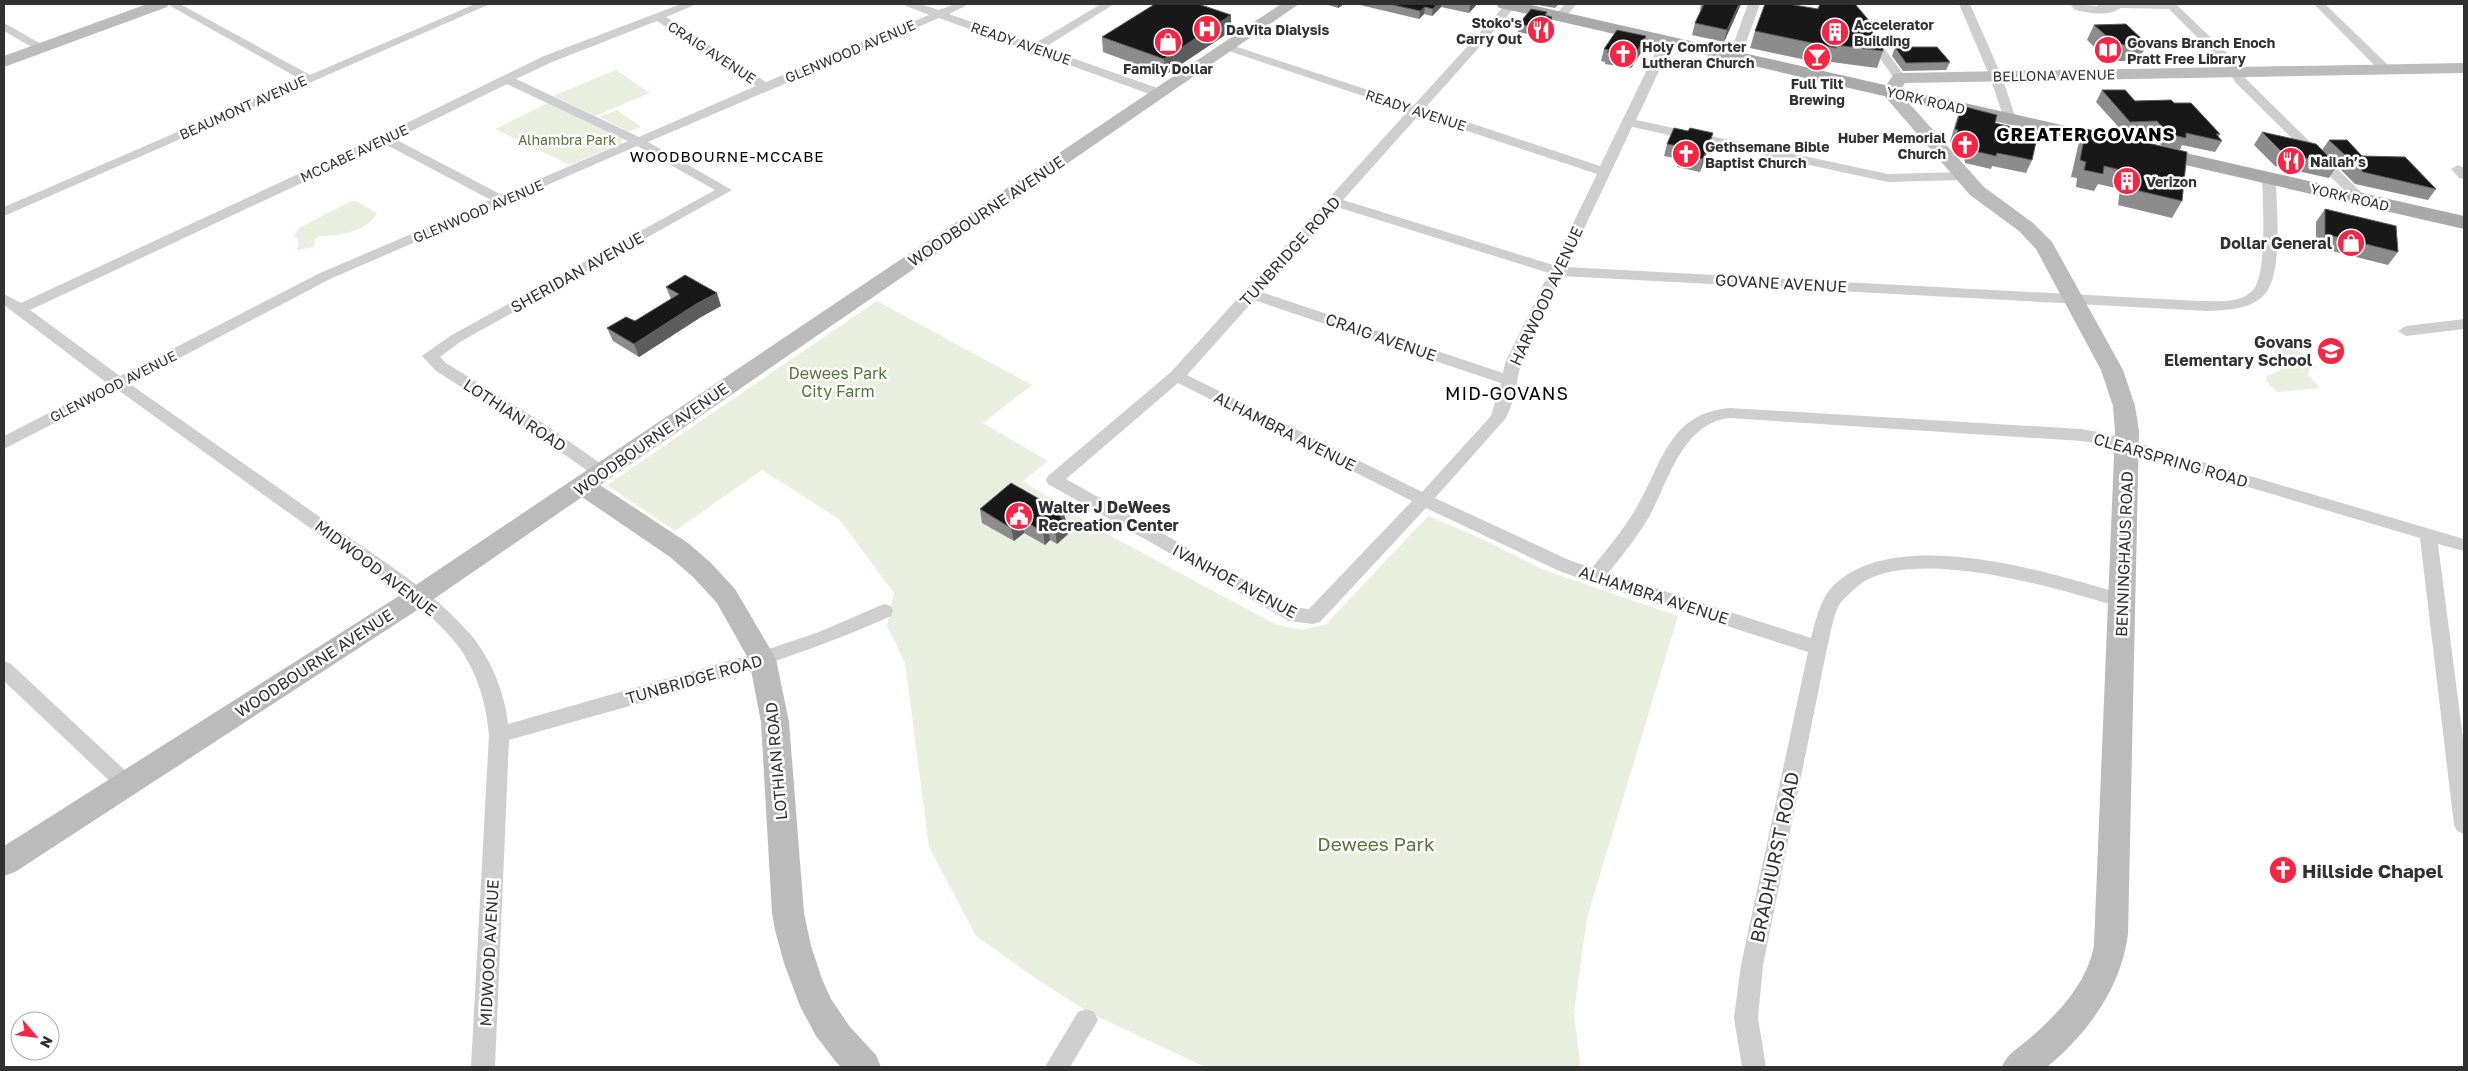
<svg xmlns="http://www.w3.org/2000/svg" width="2468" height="1071" font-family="'Golos Text',sans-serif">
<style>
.green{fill:#e9efdf}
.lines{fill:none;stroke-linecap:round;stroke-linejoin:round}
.street{fill:#cecece;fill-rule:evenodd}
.secondary{fill:#bbb;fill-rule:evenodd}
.primary{fill:#a9a9a9;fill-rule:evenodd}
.wall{fill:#8c8c8c}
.shaded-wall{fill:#5d5d5d}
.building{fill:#181818;stroke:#5d5d5d}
.labels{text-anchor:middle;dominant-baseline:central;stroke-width:5;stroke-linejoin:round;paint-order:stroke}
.far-poi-label{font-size:14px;font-weight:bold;fill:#313131;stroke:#fff;text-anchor:start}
.far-street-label{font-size:14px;fill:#313131;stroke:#fff}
.far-park-label{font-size:14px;fill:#587339;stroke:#fff}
.far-neighbourhood-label{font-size:15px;letter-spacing:1px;fill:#000;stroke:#fff}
.street-label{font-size:16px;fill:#313131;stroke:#fff}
.poi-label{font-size:16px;font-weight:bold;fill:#313131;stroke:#fff;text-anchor:end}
.park-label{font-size:16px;fill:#587339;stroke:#fff}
.far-district-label{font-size:18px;font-weight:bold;letter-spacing:1px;fill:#000;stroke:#fff}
.neighbourhood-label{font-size:18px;letter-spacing:1px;fill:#000;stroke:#fff}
.near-park-label{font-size:19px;fill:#587339;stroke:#fff}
.near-street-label{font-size:19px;fill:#313131;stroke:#fff}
.near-poi-label{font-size:19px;font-weight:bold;fill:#313131;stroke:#fff;text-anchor:start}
</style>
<rect width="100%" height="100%" fill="#fff"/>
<g class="green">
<path d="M 616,70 L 650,93 L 595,116 L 553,96 Z"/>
<path d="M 548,103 L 622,139 L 622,143 L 570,165 L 495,129 Z"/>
<path d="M 617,110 L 641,127 L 629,132 L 600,117 Z"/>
<path d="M 351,201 L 356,201 L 377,213 C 369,231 337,237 320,236 L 315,239 L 314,247 L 297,250 L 299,240 L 294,236 L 299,228 Z"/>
<path d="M 877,301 L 1032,385 L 983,423 L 1048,461 L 1023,481 L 1098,529 L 1275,624 L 1301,630 L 1326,624 L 1428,516 L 1480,538 L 1544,570 L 1678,616 L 1587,918 L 1574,1012 L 1580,1063 L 1579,1067 L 1205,1067 L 1090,1013 L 1038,980 L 976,936 L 929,847 L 905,663 L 887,626 L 894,593 L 839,519 L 762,470 L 675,531 L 607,485 Z"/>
<path d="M 2295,347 L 2316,368 L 2310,369 L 2308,374 L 2320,388 L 2277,392 L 2266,381 L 2267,376 L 2279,371 L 2283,365 L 2273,351 Z"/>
</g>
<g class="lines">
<g class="street">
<path d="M 167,4 L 180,4 L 310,75 L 475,4 L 490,4 L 4,216 L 4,207 L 300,79 Z"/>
<path d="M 681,4 L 697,4 L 666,17 L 766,82 L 929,15 L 906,6 L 905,4 L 920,4 L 939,10 L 955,4 L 969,4 L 949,14 L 1034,44 L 1101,4 L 1114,4 L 1044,48 L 1163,90 L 1165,93 L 1163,96 L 1155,96 L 939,18 L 648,142 L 732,190 L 460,342 L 440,357 L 446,363 L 543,423 L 607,468 L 609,472 L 607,476 L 595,476 L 531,431 L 436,371 L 422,356 L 450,336 L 715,190 L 637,146 L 330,279 L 130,384 C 198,432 266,479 334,527 C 381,560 433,591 471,635 C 491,659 505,693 508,724 L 760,652 L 819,632 L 884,604 L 891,606 L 893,611 L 891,616 C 768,671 637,703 509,740 L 495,1067 L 471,1067 L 489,735 C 486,703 478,674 459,647 C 428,606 372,572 330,542 C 259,492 189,441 118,390 L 4,449 L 4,436 L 107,383 L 4,305 L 4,294 L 21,303 L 380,136 L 544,56 ZM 657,21 L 756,86 L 639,137 L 516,79 L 552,62 ZM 507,84 L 623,139 L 628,141 L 502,195 L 395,139 ZM 385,144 L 491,200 L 320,273 L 120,376 L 30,310 Z"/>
<path d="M 1506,4 L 1517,5 L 1425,108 L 1600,166 L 1661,41 L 1667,38 L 1673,41 L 1636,120 L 1888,174 L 1964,172 L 1971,176 L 1964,180 L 1888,182 L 1632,127 L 1566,267 L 2199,301 C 2216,301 2242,304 2254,289 C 2267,272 2263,201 2262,178 L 2269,174 L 2276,178 C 2276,206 2284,274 2264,295 C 2250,310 2225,310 2207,311 L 1562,276 L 1521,363 L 1513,401 L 1506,418 L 1435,498 L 1569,560 L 1592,568 C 1608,548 1625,528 1638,505 C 1663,461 1670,413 1730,408 L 2081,429 L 2104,433 L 2464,539 L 2464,551 L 2438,544 L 2464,746 L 2464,834 L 2457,831 L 2454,825 L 2420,538 L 2103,444 L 2081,441 L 1730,418 C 1682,423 1669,481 1649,517 C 1637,537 1623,555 1608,573 L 1811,638 C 1815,623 1819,605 1828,592 C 1885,521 2049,572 2122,594 L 2128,596 L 2131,601 L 2128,606 L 2122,608 C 2060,589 1924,548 1865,581 C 1858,585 1848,595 1842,601 C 1833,612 1831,634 1827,648 L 1763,965 L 1758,1018 L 1766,1067 L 1742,1067 L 1734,1018 L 1741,965 L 1808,652 L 1589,582 L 1557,570 L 1426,508 L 1320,622 L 1313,624 L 1289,621 L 1048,484 L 1046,480 L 1048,476 L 1171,372 L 1408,111 L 1223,49 L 1223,45 L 1231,45 L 1414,105 ZM 1419,115 L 1597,174 L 1553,265 L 1343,200 ZM 1337,207 L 1549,273 L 1505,363 L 1503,373 L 1261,292 ZM 1254,300 L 1501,383 L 1491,416 L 1422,492 L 1187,375 ZM 1178,383 L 1412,501 L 1309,609 L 1293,607 L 1066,479 Z"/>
<path d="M 1565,4 L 1577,4 L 1564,18 L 1556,18 L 1554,16 Z"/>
<path d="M 1748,4 L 1760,4 L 1741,56 L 1735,60 L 1731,59 L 1729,56 Z"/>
<path d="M 1842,4 L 1852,4 L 1906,78 L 1904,81 L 1896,81 Z"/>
<path d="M 1959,4 L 1970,4 L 2002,77 L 2016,119 L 2014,122 L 2010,123 L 2004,119 L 1990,77 Z"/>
<path d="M 2070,4 L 2098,6 L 2097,4 L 2176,4 L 2235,61 L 2244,77 L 2368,199 L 2366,202 L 2356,202 L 2235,82 L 2226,66 L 2169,9 L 2120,8 C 2111,17 2087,13 2075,10 Z"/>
<path d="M 2314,4 L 2325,4 L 2389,66 L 2391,69 L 2389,72 L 2381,72 Z"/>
<path d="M 4,23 L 45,46 L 47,48 L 41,52 L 37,50 L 4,31 Z"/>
<path d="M 2458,165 L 2464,168 L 2464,179 L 2459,178 L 2451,169 Z"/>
<path d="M 2464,319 L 2464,329 L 2406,336 L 2398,331 L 2406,326 Z"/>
<path d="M 4,661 L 11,664 L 132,777 L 135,783 L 132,789 L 125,792 L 118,789 L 4,681 Z"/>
<path d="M 1086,1009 L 1094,1012 L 1098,1020 L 1070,1067 L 1045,1067 L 1078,1012 Z"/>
</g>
<g class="secondary">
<path d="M 147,4 L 169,4 L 167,7 L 4,67 L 4,56 Z"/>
<path d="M 1281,4 L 1299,4 L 600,485 L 688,543 L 711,563 L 735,589 L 776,659 L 789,722 L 804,913 L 811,946 L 822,979 L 831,999 L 850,1027 L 876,1055 L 881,1067 L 841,1067 L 836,1062 L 816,1036 L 800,1006 L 784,963 L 775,930 L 772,913 L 761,722 L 749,660 L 717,603 L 693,577 L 670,557 L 582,497 L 428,603 L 15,872 L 4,876 L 4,846 L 410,589 Z"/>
<path d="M 2464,63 L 2464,73 L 1905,83 L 1899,92 L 1984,187 L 2033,223 L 2052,242 L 2123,370 L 2135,406 L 2139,431 L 2128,934 C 2121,988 2088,1033 2047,1067 L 2002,1067 C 2007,1053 2019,1048 2030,1038 C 2058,1014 2088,982 2094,945 L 2115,431 L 2113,406 L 2101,370 L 2036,249 L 2019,231 L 1970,195 L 1881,92 L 1894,74 L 1900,73 Z"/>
</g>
<path class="primary" d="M 1496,4 L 1527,4 L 2464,216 L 2464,229 L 1505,9 L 1499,8 Z"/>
</g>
<g class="wall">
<path d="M 1325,4 L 1344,4 L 1338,8 Z"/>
<path d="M 1356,4 L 1477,4 L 1469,13 L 1441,7 L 1432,16 L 1424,14 L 1419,19 Z"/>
<path d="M 1540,4 L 1559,4 L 1555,8 L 1539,5 Z"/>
<path d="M 1701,4 L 1741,4 L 1724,42 L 1692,35 L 1695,23 L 1701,10 L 1700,10 Z"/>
<path d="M 1547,12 L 1547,16 L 1552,17 L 1551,25 L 1541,37 L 1518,32 L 1519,24 Z"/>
<path d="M 2094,25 L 2147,44 L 2138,61 L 2109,61 L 2087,40 Z"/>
<path d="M 1231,31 L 1165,75 L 1103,52 L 1102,37 Z"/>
<path d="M 1755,31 L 1873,35 L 1883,51 L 1877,68 L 1831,62 L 1830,65 L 1750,48 Z"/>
<path d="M 1646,36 L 1644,48 L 1631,68 L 1605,64 L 1605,62 L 1601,61 L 1604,49 Z"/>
<path d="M 1895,47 L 1950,62 L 1946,70 L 1903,71 L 1892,56 Z"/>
<path d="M 2102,90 L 2135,101 L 2174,103 L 2220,134 L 2218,137 L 2222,141 L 2215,152 L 2182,145 L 2180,150 L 2162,146 L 2150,133 L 2124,133 L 2096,102 Z"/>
<path d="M 1962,106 L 1995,123 L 2032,160 L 2026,173 L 1992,166 L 1991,169 L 1965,163 L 1964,157 L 1959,156 L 1951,148 L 1953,143 L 1950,142 L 1957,118 Z"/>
<path d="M 2086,129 L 2182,201 L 2172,218 L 2118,205 L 2120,189 L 2098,184 L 2094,191 L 2076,187 L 2077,178 L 2071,177 L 2078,146 Z"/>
<path d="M 1688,131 L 1713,133 L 1709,146 L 1700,172 L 1677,167 L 1679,159 L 1664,156 L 1667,144 Z"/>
<path d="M 2262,132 L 2322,150 L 2329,140 L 2362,156 L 2436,189 L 2428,200 L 2355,184 L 2337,166 L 2329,178 L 2275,166 L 2254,145 Z"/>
<path d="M 2325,209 L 2398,252 L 2388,265 L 2316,247 L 2316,222 Z"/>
<path d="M 666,287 L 721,306 L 701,317 L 639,357 L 613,341 L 607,328 L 635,321 L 671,299 Z"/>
<path d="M 980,509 L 1065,520 L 1068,534 L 1057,544 L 1050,540 L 1045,545 L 1024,533 L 1014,541 L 982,523 Z"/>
</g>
<g class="shaded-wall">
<path d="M 1338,4 L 1344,4 L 1338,8 Z"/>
<path d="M 1437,4 L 1441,4 L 1441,7 L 1432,16 L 1433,9 Z"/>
<path d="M 1471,4 L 1477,4 L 1469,13 L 1470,5 Z"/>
<path d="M 1739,4 L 1741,4 L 1724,42 L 1727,30 Z"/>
<path d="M 1425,7 L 1424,14 L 1419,19 L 1420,11 Z"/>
<path d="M 1231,15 L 1231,31 L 1165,75 L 1164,59 Z"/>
<path d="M 1552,17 L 1551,25 L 1541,37 L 1543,29 Z"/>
<path d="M 1646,36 L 1644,48 L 1631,68 L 1634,56 Z"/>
<path d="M 1713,133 L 1709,146 L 1700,172 L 1703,159 Z"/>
<path d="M 717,293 L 721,306 L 701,317 L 639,357 L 634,344 L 696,304 Z"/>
<path d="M 1064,513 L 1066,522 L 1067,521 L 1068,534 L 1057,544 L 1055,531 L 1060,517 Z"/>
<path d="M 1022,519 L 1024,533 L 1014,541 L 1011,528 Z"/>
<path d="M 1048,527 L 1050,540 L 1045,545 L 1043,532 Z"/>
</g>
<g class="building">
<path d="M 1155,4 L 1198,4 L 1231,15 L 1164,59 L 1102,37 Z"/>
<path d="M 1389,4 L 1437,4 L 1433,9 L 1425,7 L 1420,11 Z"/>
<path d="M 1704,4 L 1739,4 L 1727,30 L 1695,23 Z"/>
<path d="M 1765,4 L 1788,4 L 1818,9 L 1820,4 L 1855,4 L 1871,23 L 1873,35 L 1879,35 L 1882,39 L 1883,51 L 1836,45 L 1836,48 L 1755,31 Z"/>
<path d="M 1531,9 L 1547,12 L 1545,15 L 1552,17 L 1543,29 L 1519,24 Z"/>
<path d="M 2126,24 L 2147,44 L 2117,45 L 2094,25 Z"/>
<path d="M 1617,30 L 1646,36 L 1634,56 L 1607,52 L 1609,50 L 1604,49 Z"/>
<path d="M 1895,47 L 1937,47 L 1950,62 L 1906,63 Z"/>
<path d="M 2102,90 L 2125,90 L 2135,101 L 2171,100 L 2174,103 L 2191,103 L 2220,134 L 2216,134 L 2222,141 L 2186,133 L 2186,138 L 2168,134 L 2157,121 L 2130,122 Z"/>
<path d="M 1962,106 L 1997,115 L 1995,123 L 2038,133 L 2032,160 L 1997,153 L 1996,156 L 1970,150 L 1970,145 L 1964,143 L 1957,135 L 1958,130 L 1955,129 Z"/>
<path d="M 1674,128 L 1688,131 L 1690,128 L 1713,133 L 1703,159 L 1680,154 L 1683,147 L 1667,144 Z"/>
<path d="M 2086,129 L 2187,152 L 2182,201 L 2127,188 L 2129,172 L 2104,166 L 2103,174 L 2084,170 L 2086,162 L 2080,160 Z"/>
<path d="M 2262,132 L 2316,144 L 2337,165 L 2283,153 Z"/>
<path d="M 2329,140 L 2347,140 L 2362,156 L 2405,157 L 2436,189 L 2363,172 Z"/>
<path d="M 2325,209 L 2396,226 L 2398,252 L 2325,234 Z"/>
<path d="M 685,275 L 717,293 L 696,304 L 634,344 L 607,328 L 626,317 L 635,321 L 679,294 L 666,287 Z"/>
<path d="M 1011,483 L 1064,513 L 1060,517 L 1067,521 L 1055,531 L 1048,527 L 1043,532 L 1022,519 L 1011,528 L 980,509 Z"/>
</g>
<defs>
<symbol id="hospital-disc" viewBox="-11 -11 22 22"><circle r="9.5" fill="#f72543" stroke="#fff"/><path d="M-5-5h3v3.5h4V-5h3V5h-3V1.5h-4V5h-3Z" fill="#fff"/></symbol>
<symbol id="restaurant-disc" viewBox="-11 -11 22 22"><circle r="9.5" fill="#f72543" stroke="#fff"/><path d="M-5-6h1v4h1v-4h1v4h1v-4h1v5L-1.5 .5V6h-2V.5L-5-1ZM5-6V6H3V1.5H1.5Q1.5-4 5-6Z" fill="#fff"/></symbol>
<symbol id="building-disc" viewBox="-11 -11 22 22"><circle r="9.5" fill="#f72543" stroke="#fff"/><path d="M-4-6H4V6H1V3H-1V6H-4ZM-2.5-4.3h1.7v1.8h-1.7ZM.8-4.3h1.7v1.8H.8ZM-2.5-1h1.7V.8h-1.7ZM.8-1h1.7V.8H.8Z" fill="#fff"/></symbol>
<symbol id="shop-disc" viewBox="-11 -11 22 22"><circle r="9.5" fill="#f72543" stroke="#fff"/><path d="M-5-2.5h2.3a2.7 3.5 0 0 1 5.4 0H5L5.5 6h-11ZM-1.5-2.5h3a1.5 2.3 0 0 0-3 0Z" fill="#fff"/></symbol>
<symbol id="library-disc" viewBox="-11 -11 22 22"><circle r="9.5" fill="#f72543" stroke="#fff"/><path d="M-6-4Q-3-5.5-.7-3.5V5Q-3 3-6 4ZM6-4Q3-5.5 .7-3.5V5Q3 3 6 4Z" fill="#fff"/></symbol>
<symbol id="church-disc" viewBox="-11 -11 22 22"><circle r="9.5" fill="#f72543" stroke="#fff"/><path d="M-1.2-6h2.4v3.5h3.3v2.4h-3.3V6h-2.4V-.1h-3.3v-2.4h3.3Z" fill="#fff"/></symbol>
<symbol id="bar-disc" viewBox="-11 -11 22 22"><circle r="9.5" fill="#f72543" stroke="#fff"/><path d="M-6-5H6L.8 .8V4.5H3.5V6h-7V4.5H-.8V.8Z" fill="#fff"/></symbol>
<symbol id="school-disc" viewBox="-11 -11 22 22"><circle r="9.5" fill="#f72543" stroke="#fff"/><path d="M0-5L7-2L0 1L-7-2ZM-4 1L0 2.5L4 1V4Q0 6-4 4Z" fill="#fff"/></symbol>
<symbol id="civic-disc" viewBox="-11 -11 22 22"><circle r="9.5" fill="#f72543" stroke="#fff"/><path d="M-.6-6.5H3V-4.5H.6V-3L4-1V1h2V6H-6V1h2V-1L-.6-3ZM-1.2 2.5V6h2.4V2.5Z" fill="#fff"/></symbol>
</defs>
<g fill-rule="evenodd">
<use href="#hospital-disc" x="1191" y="13" width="32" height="32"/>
<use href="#restaurant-disc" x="1525" y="14" width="32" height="32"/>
<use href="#building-disc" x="1819" y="16" width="32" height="32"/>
<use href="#shop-disc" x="1152" y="26" width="32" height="32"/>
<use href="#library-disc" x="2092" y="34" width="32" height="32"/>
<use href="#church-disc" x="1607" y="38" width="32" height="32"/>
<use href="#bar-disc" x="1801" y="41" width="32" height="32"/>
<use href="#church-disc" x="1949" y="129" width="32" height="32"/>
<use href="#church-disc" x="1670" y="138" width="32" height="32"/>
<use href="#restaurant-disc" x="2275" y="145" width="32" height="32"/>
<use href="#building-disc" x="2111" y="165" width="32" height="32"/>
<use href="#shop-disc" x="2335" y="227" width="32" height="32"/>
<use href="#school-disc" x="2315" y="335" width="32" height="32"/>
<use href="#civic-disc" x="1003" y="500" width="32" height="32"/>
<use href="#church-disc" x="2267" y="854" width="32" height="32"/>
</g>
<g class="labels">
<g class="far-poi-label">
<text x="1522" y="22" text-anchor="end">Stoko's<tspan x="1522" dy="16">Carry Out</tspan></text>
<text x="1854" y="24">Accelerator<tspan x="1854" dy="16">Building</tspan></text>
<text x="1226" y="29">DaVita Dialysis</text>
<text x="2127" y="42">Govans Branch Enoch<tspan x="2127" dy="16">Pratt Free Library</tspan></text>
<text x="1642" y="46">Holy Comforter<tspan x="1642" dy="16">Lutheran Church</tspan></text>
<text x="1168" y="68" text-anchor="middle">Family Dollar</text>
<text x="1817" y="83" text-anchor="middle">Full Tilt<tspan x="1817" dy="16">Brewing</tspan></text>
<text x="1946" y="137" text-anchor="end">Huber Memorial<tspan x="1946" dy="16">Church</tspan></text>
<text x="1705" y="146">Gethsemane Bible<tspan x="1705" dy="16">Baptist Church</tspan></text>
<text x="2310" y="161">Nailah’s</text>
<text x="2146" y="181">Verizon</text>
</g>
<g class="far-street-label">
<text transform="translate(1021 43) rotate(19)">READY AVENUE</text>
<text transform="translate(850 51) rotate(-23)">GLENWOOD AVENUE</text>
<text transform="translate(712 52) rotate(33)">CRAIG AVENUE</text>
<text transform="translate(2054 75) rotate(-1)">BELLONA AVENUE</text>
<text transform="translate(1926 100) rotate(13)">YORK ROAD</text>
<text transform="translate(243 107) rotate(-24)">BEAUMONT AVENUE</text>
<text transform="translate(1416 110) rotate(18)">READY AVENUE</text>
<text transform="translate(354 153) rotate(-25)">MCCABE AVENUE</text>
<text transform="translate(2350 197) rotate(13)">YORK ROAD</text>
<text transform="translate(478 211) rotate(-23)">GLENWOOD AVENUE</text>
<text transform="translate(113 386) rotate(-27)">GLENWOOD AVENUE</text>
</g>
<g class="far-park-label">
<text x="567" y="139">Alhambra Park</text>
</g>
<g class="far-neighbourhood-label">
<text x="727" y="156">WOODBOURNE-MCCABE</text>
</g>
<g class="street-label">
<text transform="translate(986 211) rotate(-34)">WOODBOURNE AVENUE</text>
<text transform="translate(1290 251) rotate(-48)">TUNBRIDGE ROAD</text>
<text transform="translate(577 272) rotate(-29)">SHERIDAN AVENUE</text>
<text transform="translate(1781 283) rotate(3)">GOVANE AVENUE</text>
<text transform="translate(1546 296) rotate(-65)">HARWOOD AVENUE</text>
<text transform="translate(1381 337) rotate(19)">CRAIG AVENUE</text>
<text transform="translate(515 415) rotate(33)">LOTHIAN ROAD</text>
<text transform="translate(1285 431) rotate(27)">ALHAMBRA AVENUE</text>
<text transform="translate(651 439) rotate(-35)">WOODBOURNE AVENUE</text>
<text transform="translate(2171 460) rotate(16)">CLEARSPRING ROAD</text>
<text transform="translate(2124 554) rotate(-88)">BENNINGHAUS ROAD</text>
<text transform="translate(376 568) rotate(37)">MIDWOOD AVENUE</text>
<text transform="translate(1235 581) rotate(28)">IVANHOE AVENUE</text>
<text transform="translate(1654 595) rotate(18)">ALHAMBRA AVENUE</text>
<text transform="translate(314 663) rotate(-33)">WOODBOURNE AVENUE</text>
<text transform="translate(694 679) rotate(-16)">TUNBRIDGE ROAD</text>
<text transform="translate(776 761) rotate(-95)">LOTHIAN ROAD</text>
<text transform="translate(489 953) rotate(-87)">MIDWOOD AVENUE</text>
</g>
<g class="poi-label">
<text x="2332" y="243">Dollar General</text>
<text x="2312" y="342">Govans<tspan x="2312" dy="18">Elementary School</tspan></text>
<text x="1038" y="507" text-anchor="start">Walter J DeWees<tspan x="1038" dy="18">Recreation Center</tspan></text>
</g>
<g class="park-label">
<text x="838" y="373">Dewees Park<tspan x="838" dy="18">City Farm</tspan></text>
</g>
<g class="far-district-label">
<text x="2086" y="134">GREATER GOVANS</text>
</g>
<g class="neighbourhood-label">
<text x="1507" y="393">MID-GOVANS</text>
</g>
<g class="near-park-label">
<text x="1376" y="843">Dewees Park</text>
</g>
<g class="near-street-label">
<text transform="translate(1774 857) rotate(-78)">BRADHURST ROAD</text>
</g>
<g class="near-poi-label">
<text x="2302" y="870">Hillside Chapel</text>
</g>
</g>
<rect width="2468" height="1071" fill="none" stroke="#313131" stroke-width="10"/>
<g transform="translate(35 1036) rotate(118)"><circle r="24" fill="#ffffff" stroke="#adadad"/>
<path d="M0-4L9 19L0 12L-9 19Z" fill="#f72543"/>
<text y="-8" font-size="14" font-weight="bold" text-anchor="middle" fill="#313131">N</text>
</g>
</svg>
